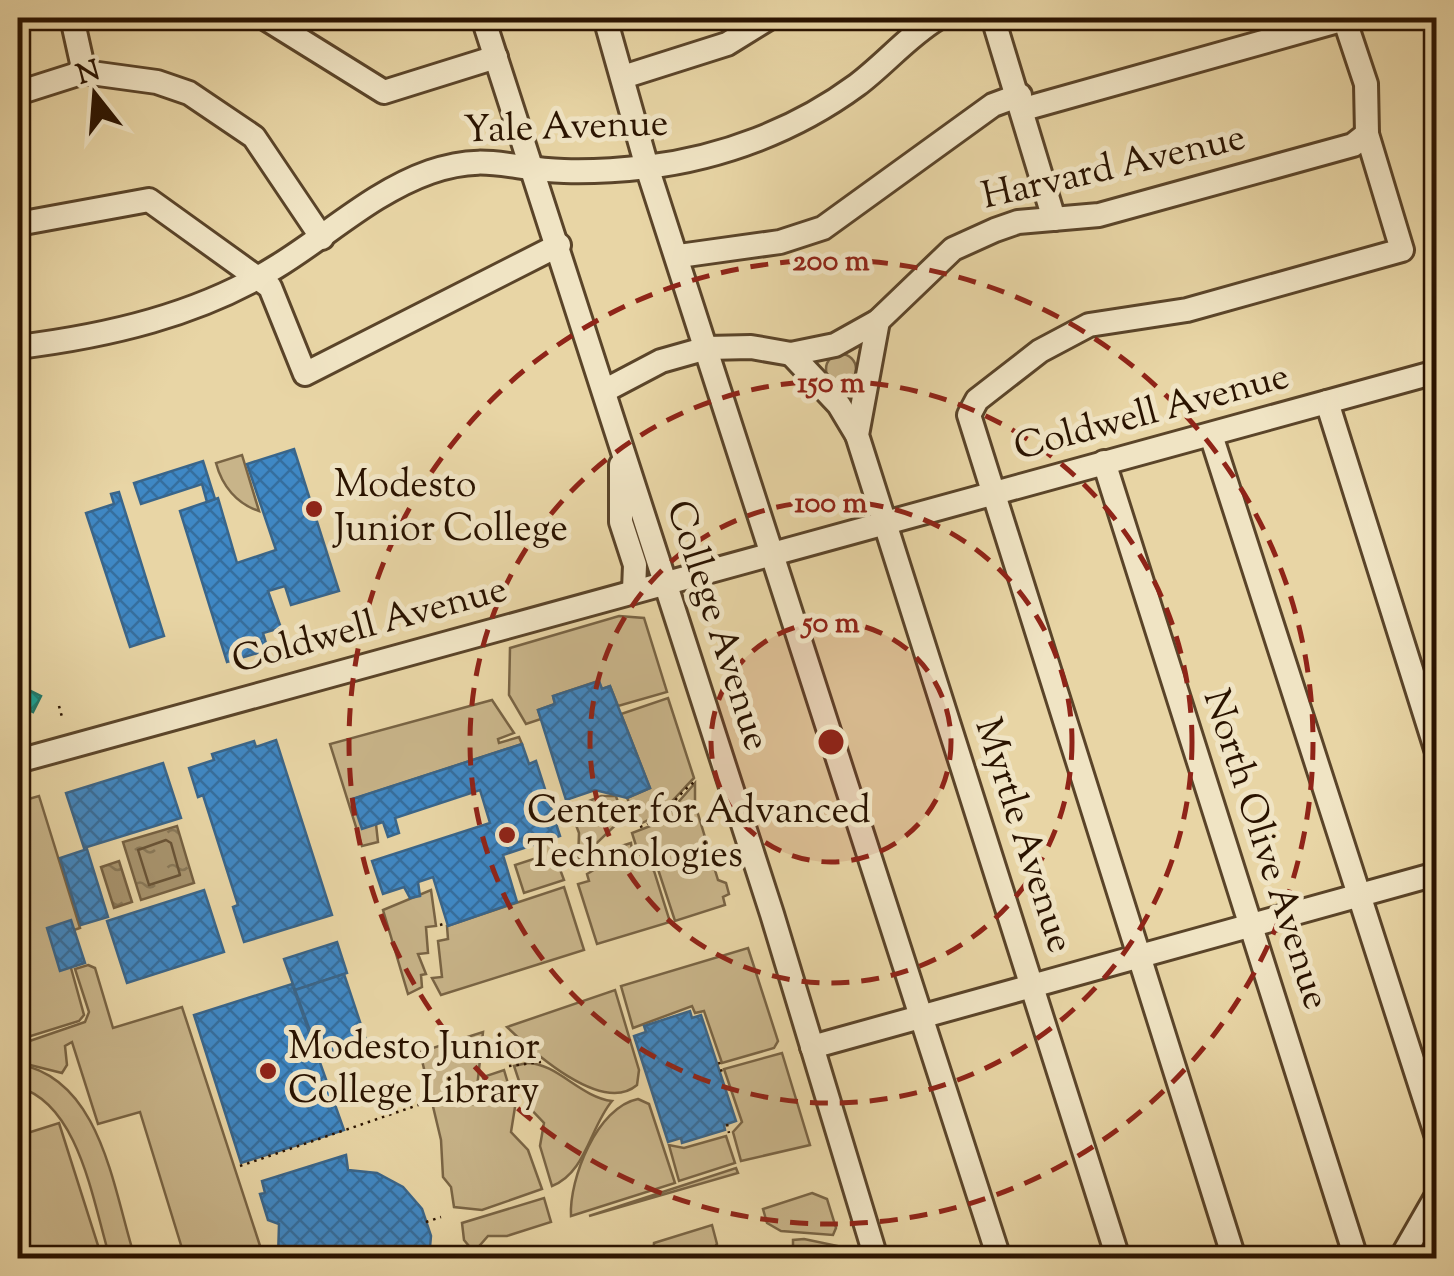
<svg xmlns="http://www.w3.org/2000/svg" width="1454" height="1276" font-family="'Sorts Mill Goudy',serif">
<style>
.green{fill:#c8b489;stroke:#796444;stroke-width:2.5}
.water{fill:url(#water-ripples);stroke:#756041;stroke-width:2.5}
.schools{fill:url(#schools-cross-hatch);stroke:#39658a;stroke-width:2.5}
.public{fill:url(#public-cross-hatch);stroke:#1d786a;stroke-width:2.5}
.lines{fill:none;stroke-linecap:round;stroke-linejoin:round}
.shore{stroke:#685336;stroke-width:2.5}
.minor-casing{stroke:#5a4429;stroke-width:28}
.path{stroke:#2a1300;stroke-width:2.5;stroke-dasharray:2.5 5;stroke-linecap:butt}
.minor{stroke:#f0e4c4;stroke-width:22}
.ring{fill:none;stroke:#8f2418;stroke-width:5;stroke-dasharray:18 12}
.poi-dot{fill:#8f2418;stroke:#f0e4c4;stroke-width:4}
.labels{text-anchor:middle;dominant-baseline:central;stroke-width:10;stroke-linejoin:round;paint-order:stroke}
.street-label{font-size:38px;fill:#2a1300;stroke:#f0e4c4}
.poi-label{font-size:38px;fill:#2a1300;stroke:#f0e4c4;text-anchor:start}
.centre{fill:#8f2418;stroke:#f0e4c4;stroke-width:5}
.ring-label{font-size:30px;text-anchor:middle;font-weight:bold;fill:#8f2418;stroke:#f0e4c4;stroke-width:10;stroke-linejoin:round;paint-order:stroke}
</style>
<defs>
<pattern id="water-ripples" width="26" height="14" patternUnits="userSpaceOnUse" patternTransform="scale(2.5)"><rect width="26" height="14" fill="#a7936d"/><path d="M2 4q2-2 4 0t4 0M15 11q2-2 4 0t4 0" fill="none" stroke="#887757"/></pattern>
<pattern id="schools-cross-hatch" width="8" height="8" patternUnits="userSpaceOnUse" patternTransform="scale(2.5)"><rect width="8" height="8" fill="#3f88c5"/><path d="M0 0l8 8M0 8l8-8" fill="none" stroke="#356e9e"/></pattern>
<pattern id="public-cross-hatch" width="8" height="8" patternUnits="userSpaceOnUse" patternTransform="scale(2.5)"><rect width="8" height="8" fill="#17a398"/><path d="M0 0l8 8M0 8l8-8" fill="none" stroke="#15847a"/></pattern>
</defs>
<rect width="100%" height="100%" fill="#e8d5a5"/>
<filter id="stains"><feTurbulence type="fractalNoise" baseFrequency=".002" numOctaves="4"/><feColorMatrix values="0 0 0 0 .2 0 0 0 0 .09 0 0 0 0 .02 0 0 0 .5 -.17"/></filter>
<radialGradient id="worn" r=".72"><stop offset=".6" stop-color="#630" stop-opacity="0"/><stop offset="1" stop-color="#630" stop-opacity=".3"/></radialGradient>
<g class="green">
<circle cx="841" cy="369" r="15"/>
<path d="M 242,455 L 259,511 C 237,504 222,486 216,463 Z"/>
<path d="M 619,616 L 644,618 L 667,692 L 618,706 L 610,686 L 602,689 L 598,681 L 553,696 L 555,704 L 538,710 L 541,719 L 526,724 L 509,695 L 510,648 Z"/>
<path d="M 668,698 L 694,778 C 677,795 661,817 639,824 L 627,798 L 650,788 L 621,714 Z"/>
<path d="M 492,700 L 514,733 L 498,739 L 499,743 L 519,737 L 522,744 L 353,799 L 376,824 L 378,842 L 362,846 L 330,744 Z"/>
<path d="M 695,783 L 695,804 L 718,880 L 726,883 L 729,894 L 723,897 L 725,905 L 675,921 L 655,860 L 648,852 L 639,855 L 632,833 L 661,822 Z"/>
<path d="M 39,796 L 80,928 L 74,930 L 71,968 L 84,1015 L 79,1021 L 18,1040 L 18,802 Z"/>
<path d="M 601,796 L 616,796 L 623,818 L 578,861 L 579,833 L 570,809 Z"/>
<path d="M 549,840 L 564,880 L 524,893 L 515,865 L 543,856 L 540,843 Z"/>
<path d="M 631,843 L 634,866 L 648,865 L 654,871 L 670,922 L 597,944 L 578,884 L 589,881 L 587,874 L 609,861 L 608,856 L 620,852 L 618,847 Z"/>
<path d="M 564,887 L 584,950 L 441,995 L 432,978 L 442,977 L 438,941 L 448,939 L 447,926 Z"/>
<path d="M 431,890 L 436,926 L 426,927 L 428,953 L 418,954 L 426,974 L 421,975 L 422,987 L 408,994 L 383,910 Z"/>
<path d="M 748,948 L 778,1041 L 774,1048 L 722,1063 L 704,1011 L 695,1013 L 692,1006 L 633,1028 L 621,986 Z"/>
<path d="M 88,965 L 95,968 L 113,1028 L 182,1007 L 264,1258 L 185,1258 L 140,1112 L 98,1124 L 72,1042 L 65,1046 L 67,1065 L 62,1073 L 18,1062 L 18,1045 L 85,1022 L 89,1012 L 75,969 Z"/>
<path d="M 615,990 L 639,1070 L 637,1085 C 602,1115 533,1052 507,1027 Z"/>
<path d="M 483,1032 L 477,1088 L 465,1087 L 463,1097 L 470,1104 L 486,1105 L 483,1077 L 504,1070 L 515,1107 L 511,1132 L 528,1150 L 542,1189 L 482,1210 L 454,1207 L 451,1187 L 443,1177 L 441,1140 L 420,1052 Z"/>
<path d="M 782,1053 L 810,1145 L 741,1161 L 733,1132 L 742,1122 L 724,1069 Z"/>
<path d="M 527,1063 C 557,1063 580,1097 612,1101 C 590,1127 586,1173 552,1186 L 540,1146 L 544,1123 L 527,1105 L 514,1066 Z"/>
<path d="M 18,1064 C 102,1079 113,1190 135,1258 L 110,1258 C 93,1204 80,1104 18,1087 Z"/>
<path d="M 638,1099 L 649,1104 L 675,1183 L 571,1216 C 569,1179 597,1107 638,1099 Z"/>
<path d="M 59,1123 L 102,1258 L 18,1258 L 18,1136 Z"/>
<path d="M 726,1136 L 735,1163 L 679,1181 L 669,1145 L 684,1148 Z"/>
<path d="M 736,1168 L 738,1173 L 589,1216 Z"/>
<path d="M 812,1193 L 827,1199 L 836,1228 L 833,1235 L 781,1231 L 767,1223 L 763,1209 Z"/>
<path d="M 544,1198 L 551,1222 L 507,1236 L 488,1236 L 474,1252 L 464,1240 L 462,1223 Z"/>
<path d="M 712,1225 L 717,1244 L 705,1258 L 653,1258 L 654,1243 Z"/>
<path d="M 804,1239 L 838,1246 L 846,1258 L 778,1258 L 793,1256 L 793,1240 Z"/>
</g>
<g class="water">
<path d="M 177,826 L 194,883 L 141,900 L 123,842 Z"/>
<path d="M 119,861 L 132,902 L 114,908 L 101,867 Z"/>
</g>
<g class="schools">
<path d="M 294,449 L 339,591 L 291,605 L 285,586 L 268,591 L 281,628 L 263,633 L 268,650 L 227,662 L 180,511 L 218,498 L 237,563 L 276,550 L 247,464 Z"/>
<path d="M 203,461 L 215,499 L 207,502 L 202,484 L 141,504 L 134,483 Z"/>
<path d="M 119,492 L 164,636 L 130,647 L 86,513 L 114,504 L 111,494 Z"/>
<path d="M 599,681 L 602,689 L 610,686 L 650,788 L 627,798 L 595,790 L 566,800 L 538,710 L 555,704 L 553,696 Z"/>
<path d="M 276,740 L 332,915 L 244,942 L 233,907 L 238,905 L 203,795 L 198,797 L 189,768 L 214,760 L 212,754 L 254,741 L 256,747 Z"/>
<path d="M 522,744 L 529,764 L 536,761 L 560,836 L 503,855 L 517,902 L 448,926 L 433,877 L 418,882 L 420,896 L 410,898 L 404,887 L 383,894 L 372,861 L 490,823 L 480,790 L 395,818 L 399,833 L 388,837 L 383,822 L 362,829 L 352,799 Z"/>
<path d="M 163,763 L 181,818 L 84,848 L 66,793 Z"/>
<path d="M 87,849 L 108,917 L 81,925 L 60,858 Z"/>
<path d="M 204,890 L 224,952 L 127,983 L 107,921 Z"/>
<path d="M 71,920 L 85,963 L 60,971 L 47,928 Z"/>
<path d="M 337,942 L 347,973 L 295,990 L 284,959 Z"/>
<path d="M 344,974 L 366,1040 L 319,1055 L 295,990 Z"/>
<path d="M 292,984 L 344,1130 L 241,1163 L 194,1015 Z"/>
<path d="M 690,1011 L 692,1018 L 701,1015 L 736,1121 L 724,1125 L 725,1130 L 682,1143 L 681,1138 L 668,1142 L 634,1036 L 646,1032 L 644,1026 Z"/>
<path d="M 346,1155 L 348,1170 L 377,1173 L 403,1187 L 422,1209 L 431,1236 L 429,1258 L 278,1258 L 279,1224 L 268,1220 L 260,1194 L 265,1193 L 262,1181 Z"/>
</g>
<path class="public" d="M 31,691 L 41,696 L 33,712 L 23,707 Z"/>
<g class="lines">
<path class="shore" d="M 166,840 L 171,843 L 180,875 L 149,885 L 138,850 Z"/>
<defs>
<g id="minor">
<path d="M 72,18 L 84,72"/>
<path d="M 265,18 L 384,92 L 496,57"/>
<path d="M 483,18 L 772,914 L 876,1258"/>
<path d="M 605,18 L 647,167 L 999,1258"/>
<path d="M 993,18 L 1054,219"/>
<path d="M 623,77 L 727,44 L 769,18"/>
<path d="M 18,93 L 84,72 L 157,82 L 189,93 L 254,137 L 322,238"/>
<path d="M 1024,109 L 1345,19"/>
<path d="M 18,224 L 149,200 L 270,287 L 305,374 L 559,245"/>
<path d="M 679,256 L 780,242 L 823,228 L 993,105 L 1020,95"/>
<path d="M 878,321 L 857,435 L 1118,1258"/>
<path d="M 18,347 C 107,336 199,315 276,267 C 327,236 373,192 430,172 C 487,152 511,170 564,171 C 591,172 620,170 647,167 C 722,158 796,130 857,85 C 885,64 908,36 938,18"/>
<path d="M 791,354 L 839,405 L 857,435"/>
<path d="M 604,391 L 661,361 L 707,348 L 751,347 L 791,354 L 835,345 L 878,321 L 953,249 L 995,230 L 1018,222 L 1099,215 L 1353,145 L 1367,134 L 1366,84 L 1344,18"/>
<path d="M 1327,402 L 1436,749"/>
<path d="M 1211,435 L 1436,1134"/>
<path d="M 1104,462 L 1356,1258"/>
<path d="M 621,465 L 621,522 L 635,565 L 634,590"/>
<path d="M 18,761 L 1436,372"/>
<path d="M 812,1047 L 1436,874"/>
<path d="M 1234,1258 L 969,415 L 977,400 L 1040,351 L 1089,325 L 1187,310 L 1402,250 L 1367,134"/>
<path d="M 1401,1258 L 1436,1197"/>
</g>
</defs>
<use href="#minor" class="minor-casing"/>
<g class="path">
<path d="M 59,706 L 62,717"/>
<path d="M 640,827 C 665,819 675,795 697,780"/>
<path d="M 440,925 L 447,923"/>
<path d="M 719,1062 L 722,1073"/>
<path d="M 509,1066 L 541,1062"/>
<path d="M 727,1124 L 729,1133"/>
<path d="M 240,1166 L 424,1103"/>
<path d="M 426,1222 L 441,1217"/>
<path d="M 750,1254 L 751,1258"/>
<path d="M 1434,1258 L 1436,1254"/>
</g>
<use href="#minor" class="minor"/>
</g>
<circle cx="831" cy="742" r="120" fill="#8f2418" fill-opacity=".12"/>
<g class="ring">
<circle cx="831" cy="742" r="120"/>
<circle cx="831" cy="742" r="241"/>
<circle cx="831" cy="742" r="361"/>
<circle cx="831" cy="742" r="482"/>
</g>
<g class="poi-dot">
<circle cx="314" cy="509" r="10"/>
<circle cx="507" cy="835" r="10"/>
<circle cx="268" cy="1071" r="10"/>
</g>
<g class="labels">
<g class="street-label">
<text transform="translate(566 129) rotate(-2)">Yale Avenue</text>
<text transform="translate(1114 169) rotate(-13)">Harvard Avenue</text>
<text transform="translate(1152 414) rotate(-15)">Coldwell Avenue</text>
<text transform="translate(716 626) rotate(72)">College Avenue</text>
<text transform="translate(370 627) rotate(-15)">Coldwell Avenue</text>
<text transform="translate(1022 836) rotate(72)">Myrtle Avenue</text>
<text transform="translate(1264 850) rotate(72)">North Olive Avenue</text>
</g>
<g class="poi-label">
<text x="334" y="487">Modesto<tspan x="334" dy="44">Junior College</tspan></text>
<text x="527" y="813">Center for Advanced<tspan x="527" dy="44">Technologies</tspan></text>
<text x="288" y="1049">Modesto Junior<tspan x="288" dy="44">College Library</tspan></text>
</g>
</g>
<circle cx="831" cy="742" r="15" class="centre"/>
<g class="ring-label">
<text x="831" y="270">200 m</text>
<text x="831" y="392">150 m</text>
<text x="831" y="512">100 m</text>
<text x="831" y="632">50 m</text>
</g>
<rect width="1454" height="1276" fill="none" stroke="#e8d5a5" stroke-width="60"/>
<rect x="20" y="20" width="1414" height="1236" fill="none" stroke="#2a1300" stroke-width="5"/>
<rect x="30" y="30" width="1394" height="1216" fill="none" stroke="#2a1300" stroke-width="2.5"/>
<g transform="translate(95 95) rotate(343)" stroke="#f0e4c4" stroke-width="8" paint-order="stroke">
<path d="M0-8L18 38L0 25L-18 38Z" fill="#2a1300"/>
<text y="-15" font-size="28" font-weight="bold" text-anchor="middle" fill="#2a1300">N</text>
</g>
<rect width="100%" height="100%" filter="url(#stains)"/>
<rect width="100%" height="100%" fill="url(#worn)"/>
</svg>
